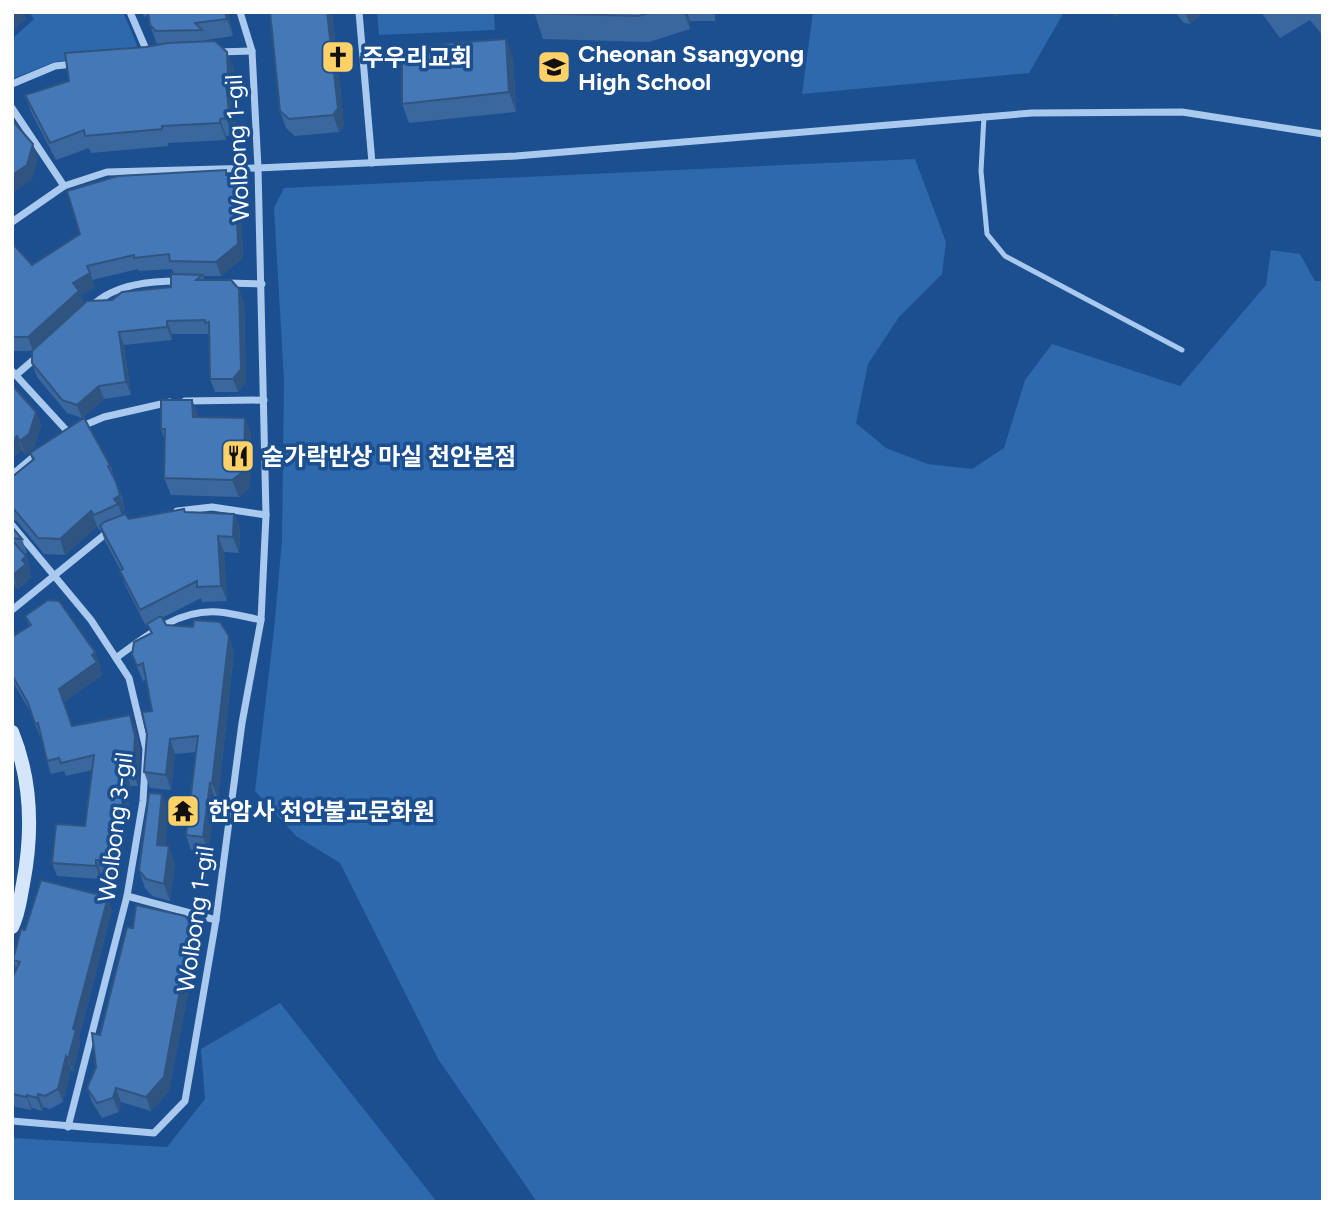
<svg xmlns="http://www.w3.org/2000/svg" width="1335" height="1214" font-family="Figtree,'Noto Sans KR',sans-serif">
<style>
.green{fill:#2e69ad}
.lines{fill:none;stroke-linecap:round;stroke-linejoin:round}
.lane{stroke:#a9c9ee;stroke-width:5}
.street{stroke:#a9c9ee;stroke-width:7}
.secondary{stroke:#d6e6fa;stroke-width:14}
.wall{fill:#3a679d;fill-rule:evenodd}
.shaded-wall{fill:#305480}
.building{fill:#4478b7;stroke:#305480;stroke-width:2}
.labels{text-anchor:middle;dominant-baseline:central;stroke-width:7;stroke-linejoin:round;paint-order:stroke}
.poi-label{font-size:24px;font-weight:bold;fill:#fff;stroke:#1b4f8f;text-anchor:start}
.street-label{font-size:24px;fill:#fff;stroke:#1b4f8f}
</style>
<rect width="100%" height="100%" fill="#1b4f8f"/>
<g class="green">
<path d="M 29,12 L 123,12 L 137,45 L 135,51 L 54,62 L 12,79 L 12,39 L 34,19 Z"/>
<path d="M 377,12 L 494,12 L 495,30 L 379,35 Z"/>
<path d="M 813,12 L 1064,12 L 1029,73 L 802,94 Z"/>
<path d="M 915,159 L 946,242 L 942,274 L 899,317 L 868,364 L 856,423 L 886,448 L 928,464 L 972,469 L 1004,448 L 1025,380 L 1052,344 L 1180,386 L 1266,285 L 1271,250 L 1300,254 L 1315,281 L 1323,281 L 1323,1202 L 537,1202 L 438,1059 L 340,863 L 296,836 L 255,791 L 274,630 L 282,540 L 284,380 L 274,208 L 284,188 Z"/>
<path d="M 280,1003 L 437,1202 L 12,1202 L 12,1138 L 167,1147 L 205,1099 L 201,1049 Z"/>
</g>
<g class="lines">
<path class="lane" d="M 984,116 L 981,171 L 987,234 L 1005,256 L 1182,350"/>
<g class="street">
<path d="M 130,12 L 148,54"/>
<path d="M 359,12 L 372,163"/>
<path d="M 217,52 L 252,51"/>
<path d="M 12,84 L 55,66 L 73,64"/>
<path d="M 12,108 L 64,186"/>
<path d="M 12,222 L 64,186 L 107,172 L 258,168 L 516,156 L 1032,113 L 1182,112 L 1323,134"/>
<path d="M 227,283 L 262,284"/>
<path d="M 93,305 C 115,284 151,281 180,281"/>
<path d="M 12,371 L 68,432"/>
<path d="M 16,375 L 38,356"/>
<path d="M 185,401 L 264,400"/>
<path d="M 80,427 L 104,417 L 170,402"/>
<path d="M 12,475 L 38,453"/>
<path d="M 177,511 L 212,507 L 266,515"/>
<path d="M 12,525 L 91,620 L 129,678 L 146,749 L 143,801 L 127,896 L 68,1127"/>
<path d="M 12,610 L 109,531"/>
<path d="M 116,658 C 146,636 178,609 218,612 C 232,613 246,617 261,620"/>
<path d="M 127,896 L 216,920"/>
<path d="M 12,1121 L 154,1133 L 185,1101 L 216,920 L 242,723 L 261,620 L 266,515 L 258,168 L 252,51 L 240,12"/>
</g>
<path class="secondary" d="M 12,732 C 32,781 33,832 23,884 C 20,899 19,913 12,927"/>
</g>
<g class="wall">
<path d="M 142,12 L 228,12 L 233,36 L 206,40 L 206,42 L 227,52 L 234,69 L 234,91 L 232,91 L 235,128 L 233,135 L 226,136 L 226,140 L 168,143 L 168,146 L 91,153 L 89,148 L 56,160 L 31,112 L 25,95 L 69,81 L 146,47 L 159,45 L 156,42 L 150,25 L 148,15 L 144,17 Z"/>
<path d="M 270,12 L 332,12 L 344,125 L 339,132 L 295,136 L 286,128 L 280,111 Z"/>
<path d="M 534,12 L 715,12 L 715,21 L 690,21 L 690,29 L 649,42 L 543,39 Z"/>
<path d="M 1175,12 L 1204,12 L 1190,24 L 1184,23 Z"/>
<path d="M 1261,12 L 1323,12 L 1323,36 L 1310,20 L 1280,38 Z"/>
<path d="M 513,58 L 516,112 L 409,123 L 402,104 Z"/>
<path d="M 228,175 L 240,189 L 243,258 L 221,276 L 203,276 L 204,280 L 244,302 L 246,382 L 238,392 L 215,392 L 210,379 L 209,334 L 172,334 L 172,340 L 124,345 L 131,395 L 104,399 L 82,418 L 67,413 L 37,377 L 32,363 L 32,351 L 12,351 L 12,243 L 32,265 ZM 138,269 L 139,271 L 172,269 L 174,274 L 171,287 L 112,300 L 84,304 L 81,296 L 95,287 L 92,280 Z"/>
<path d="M 12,385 L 41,425 L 34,448 L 25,455 L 22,450 L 12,459 Z"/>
<path d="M 199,417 L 245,418 L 251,435 L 250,488 L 239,497 L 171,495 L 164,478 L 165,441 L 161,429 Z"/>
<path d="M 30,453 L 110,465 L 122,497 L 125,510 L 121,513 L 122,515 L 129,519 L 185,512 L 234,514 L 240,529 L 239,553 L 224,552 L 227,601 L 202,602 L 201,598 L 162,618 L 166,625 L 234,651 L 218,799 L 215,799 L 208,852 L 191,850 L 186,835 L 196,752 L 175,754 L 171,790 L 150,788 L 144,772 L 152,711 L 146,679 L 143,681 L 132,655 L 151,634 L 148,625 L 146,626 L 126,587 L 120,571 L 121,571 L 105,541 L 101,530 L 99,530 L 97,526 L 65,555 L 44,554 L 17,521 L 12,520 L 12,477 L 32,460 Z"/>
<path d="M 12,527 L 22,539 L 27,553 L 23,553 L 26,556 L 31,570 L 29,572 L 31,578 L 18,589 L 16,586 L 12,589 Z"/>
<path d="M 25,616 L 95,652 L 100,666 L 99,667 L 102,675 L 64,702 L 72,726 L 130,715 L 135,728 L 140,750 L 138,786 L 131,786 L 120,875 L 101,873 L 100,879 L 57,876 L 52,863 L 85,826 L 92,770 L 66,776 L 64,771 L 51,774 L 47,761 L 41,737 L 40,737 L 32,715 L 12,680 L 12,637 L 29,626 Z"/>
<path d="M 169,812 L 165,845 L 175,864 L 170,901 L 152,896 L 145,888 L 139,870 Z"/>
<path d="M 112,910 L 79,1038 L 80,1043 L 73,1072 L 71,1069 L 63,1102 L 50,1109 L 43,1107 L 42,1111 L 32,1108 L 31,1110 L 12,1106 L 12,978 L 16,969 L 13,960 L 25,930 Z"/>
<path d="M 192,925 L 198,940 L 169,1091 L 151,1111 L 121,1102 L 119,1112 L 102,1118 L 92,1102 L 87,1088 L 96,1067 L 100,1035 L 133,928 Z"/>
</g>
<g class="shaded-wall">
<path d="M 12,12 L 23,12 L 26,19 L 12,31 Z"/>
<path d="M 225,12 L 228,12 L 233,36 L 227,19 Z"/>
<path d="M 327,12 L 332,12 L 344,125 L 339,132 L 333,115 Z"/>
<path d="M 684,12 L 687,12 L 690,21 L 690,29 Z"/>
<path d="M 1112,12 L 1122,12 L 1115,18 Z"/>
<path d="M 1185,12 L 1204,12 L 1190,24 Z"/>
<path d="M 506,39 L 513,58 L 516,112 L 509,92 Z"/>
<path d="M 227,52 L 234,69 L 234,91 L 228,74 Z"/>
<path d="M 225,74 L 232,91 L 235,128 L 233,135 L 226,118 Z"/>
<path d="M 220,119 L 226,136 L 226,140 L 220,123 Z"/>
<path d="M 33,144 L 38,159 L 32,180 L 19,188 L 12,194 L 12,175 Z"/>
<path d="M 235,175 L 240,189 L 243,258 L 221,276 L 216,262 Z"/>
<path d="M 90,273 L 95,287 L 81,296 L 84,305 L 33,351 L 28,337 L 73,283 Z"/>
<path d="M 239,289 L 244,302 L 246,382 L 238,392 L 233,379 Z"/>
<path d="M 167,321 L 172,334 L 172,340 L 167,327 Z"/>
<path d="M 119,332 L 124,345 L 131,395 L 126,382 Z"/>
<path d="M 99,386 L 104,399 L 82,418 L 77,405 Z"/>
<path d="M 192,400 L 199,417 L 193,417 Z"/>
<path d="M 36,412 L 41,425 L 34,448 L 25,455 L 20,441 Z"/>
<path d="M 245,418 L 251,435 L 250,488 L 239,497 L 232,480 Z"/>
<path d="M 17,436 L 22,450 L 12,459 L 12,441 Z"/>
<path d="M 116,482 L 125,510 L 121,513 L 118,504 L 114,499 Z"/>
<path d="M 91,511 L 97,526 L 65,555 L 60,539 Z"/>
<path d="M 234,514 L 240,529 L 239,553 L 233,537 Z"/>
<path d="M 218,536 L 224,552 L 227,601 L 221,586 Z"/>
<path d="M 26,556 L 31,570 L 29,572 L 31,578 L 18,589 L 13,575 L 22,560 Z"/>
<path d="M 12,576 L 16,586 L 12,589 Z"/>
<path d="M 229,636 L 234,651 L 218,799 L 212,784 Z"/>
<path d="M 95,652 L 100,666 L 99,667 L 102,675 L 64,702 L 59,689 Z"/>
<path d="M 130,715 L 135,728 L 140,750 L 138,786 L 133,773 Z"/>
<path d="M 170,739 L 175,754 L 171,790 L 166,775 Z"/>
<path d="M 126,772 L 131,786 L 120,875 L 115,861 Z"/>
<path d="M 210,783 L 215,799 L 208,852 L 203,837 Z"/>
<path d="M 162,794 L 169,812 L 163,862 L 157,845 Z"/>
<path d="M 169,846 L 175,864 L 170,901 L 164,884 Z"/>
<path d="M 96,860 L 101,873 L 100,879 L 96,866 Z"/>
<path d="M 108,897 L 112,910 L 79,1038 L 80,1043 L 73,1072 L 68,1059 L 73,1029 Z"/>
<path d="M 192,925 L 198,940 L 169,1091 L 151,1111 L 146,1097 Z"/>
<path d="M 66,1056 L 71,1069 L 63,1102 L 58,1089 Z"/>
<path d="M 116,1088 L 121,1102 L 119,1112 L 113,1098 Z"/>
<path d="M 38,1094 L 43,1107 L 42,1111 L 37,1098 Z"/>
<path d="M 27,1095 L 32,1108 L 31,1110 L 27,1097 Z"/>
</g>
<g class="building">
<path d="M 148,12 L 225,12 L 227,19 L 195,23 L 202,30 L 156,31 L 150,25 Z"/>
<path d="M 270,12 L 327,12 L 338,108 L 333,115 L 289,119 L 280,111 Z"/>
<path d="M 534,12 L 652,12 L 639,16 L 534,13 Z"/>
<path d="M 506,39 L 509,92 L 402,104 L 402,47 Z"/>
<path d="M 215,41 L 227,52 L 228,74 L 225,74 L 229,112 L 226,118 L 220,119 L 220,123 L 162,126 L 162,129 L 85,136 L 84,130 L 50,143 L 25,95 L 69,81 L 65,53 L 146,47 L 168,43 Z"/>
<path d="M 12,120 L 33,144 L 27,165 L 12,175 Z"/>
<path d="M 226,170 L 226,175 L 235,175 L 238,244 L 216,262 L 170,261 L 169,254 L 134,258 L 134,255 L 87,266 L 90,273 L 73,283 L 79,291 L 28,337 L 12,337 L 12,243 L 32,265 L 80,234 L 67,191 L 118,176 Z"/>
<path d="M 171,274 L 202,275 L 196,280 L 231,280 L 239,289 L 241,369 L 233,379 L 210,379 L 209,322 L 205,323 L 205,320 L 167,321 L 167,327 L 119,332 L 126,382 L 99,386 L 77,405 L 62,400 L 32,363 L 32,351 L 87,301 L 112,300 L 122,292 L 171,287 Z"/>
<path d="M 12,385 L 36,412 L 29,434 L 20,441 L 17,436 L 12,441 Z"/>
<path d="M 161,400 L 192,400 L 193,417 L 245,418 L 244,471 L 232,480 L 164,478 L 165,429 L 161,429 Z"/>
<path d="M 84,418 L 110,465 L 108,466 L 116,482 L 120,495 L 114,499 L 118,504 L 94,515 L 91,511 L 60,539 L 38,538 L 12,507 L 12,477 L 34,459 L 30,453 Z"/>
<path d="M 184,509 L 185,512 L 234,514 L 233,537 L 218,536 L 221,586 L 197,587 L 197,581 L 140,610 L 120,571 L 123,569 L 100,526 L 104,522 L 125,514 L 129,519 Z"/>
<path d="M 12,527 L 22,539 L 12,538 Z"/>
<path d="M 12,540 L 26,556 L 22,560 L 26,564 L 13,575 Z"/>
<path d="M 48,600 L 59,601 L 95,652 L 92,655 L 97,662 L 59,689 L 72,726 L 130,715 L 135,736 L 133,773 L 126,772 L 115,861 L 96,860 L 96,866 L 52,863 L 56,824 L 85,826 L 94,755 L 61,763 L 59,758 L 47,761 L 38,723 L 35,724 L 28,703 L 12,675 L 12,637 L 31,625 L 25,616 Z"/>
<path d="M 159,617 L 162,617 L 166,625 L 193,627 L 194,620 L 220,622 L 229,636 L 212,784 L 210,783 L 203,837 L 186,835 L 198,736 L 170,739 L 166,775 L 144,772 L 147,734 L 142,712 L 152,711 L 143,663 L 137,666 L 132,655 L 134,642 L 152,633 L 147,624 Z"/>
<path d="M 149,793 L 162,794 L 157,845 L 169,846 L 164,884 L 146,879 L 139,870 Z"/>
<path d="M 41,880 L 108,897 L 73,1029 L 76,1030 L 68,1059 L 66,1056 L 58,1089 L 45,1096 L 38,1094 L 37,1098 L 27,1095 L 27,1097 L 12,1094 L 12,978 L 20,962 L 13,960 L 21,929 L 25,930 Z"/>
<path d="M 136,905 L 185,916 L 192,925 L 164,1077 L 146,1097 L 116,1088 L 113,1098 L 97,1103 L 87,1088 L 96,1067 L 92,1033 L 100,1035 L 127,927 L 133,928 Z"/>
</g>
<defs>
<symbol id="church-square" viewBox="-11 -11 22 22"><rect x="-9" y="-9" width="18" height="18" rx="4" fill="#ffd166" stroke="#1b4f8f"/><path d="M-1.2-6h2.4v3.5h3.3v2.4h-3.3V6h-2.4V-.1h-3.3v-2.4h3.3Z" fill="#111"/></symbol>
<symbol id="school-square" viewBox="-11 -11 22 22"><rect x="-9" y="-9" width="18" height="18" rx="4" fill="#ffd166" stroke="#1b4f8f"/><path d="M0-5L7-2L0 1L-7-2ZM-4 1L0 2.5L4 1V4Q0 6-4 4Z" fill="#111"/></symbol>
<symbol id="restaurant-square" viewBox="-11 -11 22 22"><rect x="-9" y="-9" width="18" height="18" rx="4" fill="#ffd166" stroke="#1b4f8f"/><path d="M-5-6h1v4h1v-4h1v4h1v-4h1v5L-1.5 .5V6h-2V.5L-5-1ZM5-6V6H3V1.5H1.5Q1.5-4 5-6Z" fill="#111"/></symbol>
<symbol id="temple-square" viewBox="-11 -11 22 22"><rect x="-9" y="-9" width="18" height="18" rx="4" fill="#ffd166" stroke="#1b4f8f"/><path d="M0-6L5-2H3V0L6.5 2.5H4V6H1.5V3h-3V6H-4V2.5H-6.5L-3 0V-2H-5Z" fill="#111"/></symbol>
</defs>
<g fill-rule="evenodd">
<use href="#church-square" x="319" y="38" width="38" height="38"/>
<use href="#school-square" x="535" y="48" width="38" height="38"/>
<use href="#restaurant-square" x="219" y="437" width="38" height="38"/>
<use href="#temple-square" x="164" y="792" width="38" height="38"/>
</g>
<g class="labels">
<g class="poi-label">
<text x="578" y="53">Cheonan Ssangyong<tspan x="578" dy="28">High School</tspan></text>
<text x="362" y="57">주우리교회</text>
<text x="262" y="456">숟가락반상 마실 천안본점</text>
<text x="208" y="811">한암사 천안불교문화원</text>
</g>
<g class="street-label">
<text transform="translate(237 148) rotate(-93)">Wolbong 1-gil</text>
<text transform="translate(115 827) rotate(-83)">Wolbong 3-gil</text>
<text transform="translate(195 919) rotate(-82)">Wolbong 1-gil</text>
</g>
</g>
<rect width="1335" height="1214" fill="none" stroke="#ffffff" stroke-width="28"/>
</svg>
